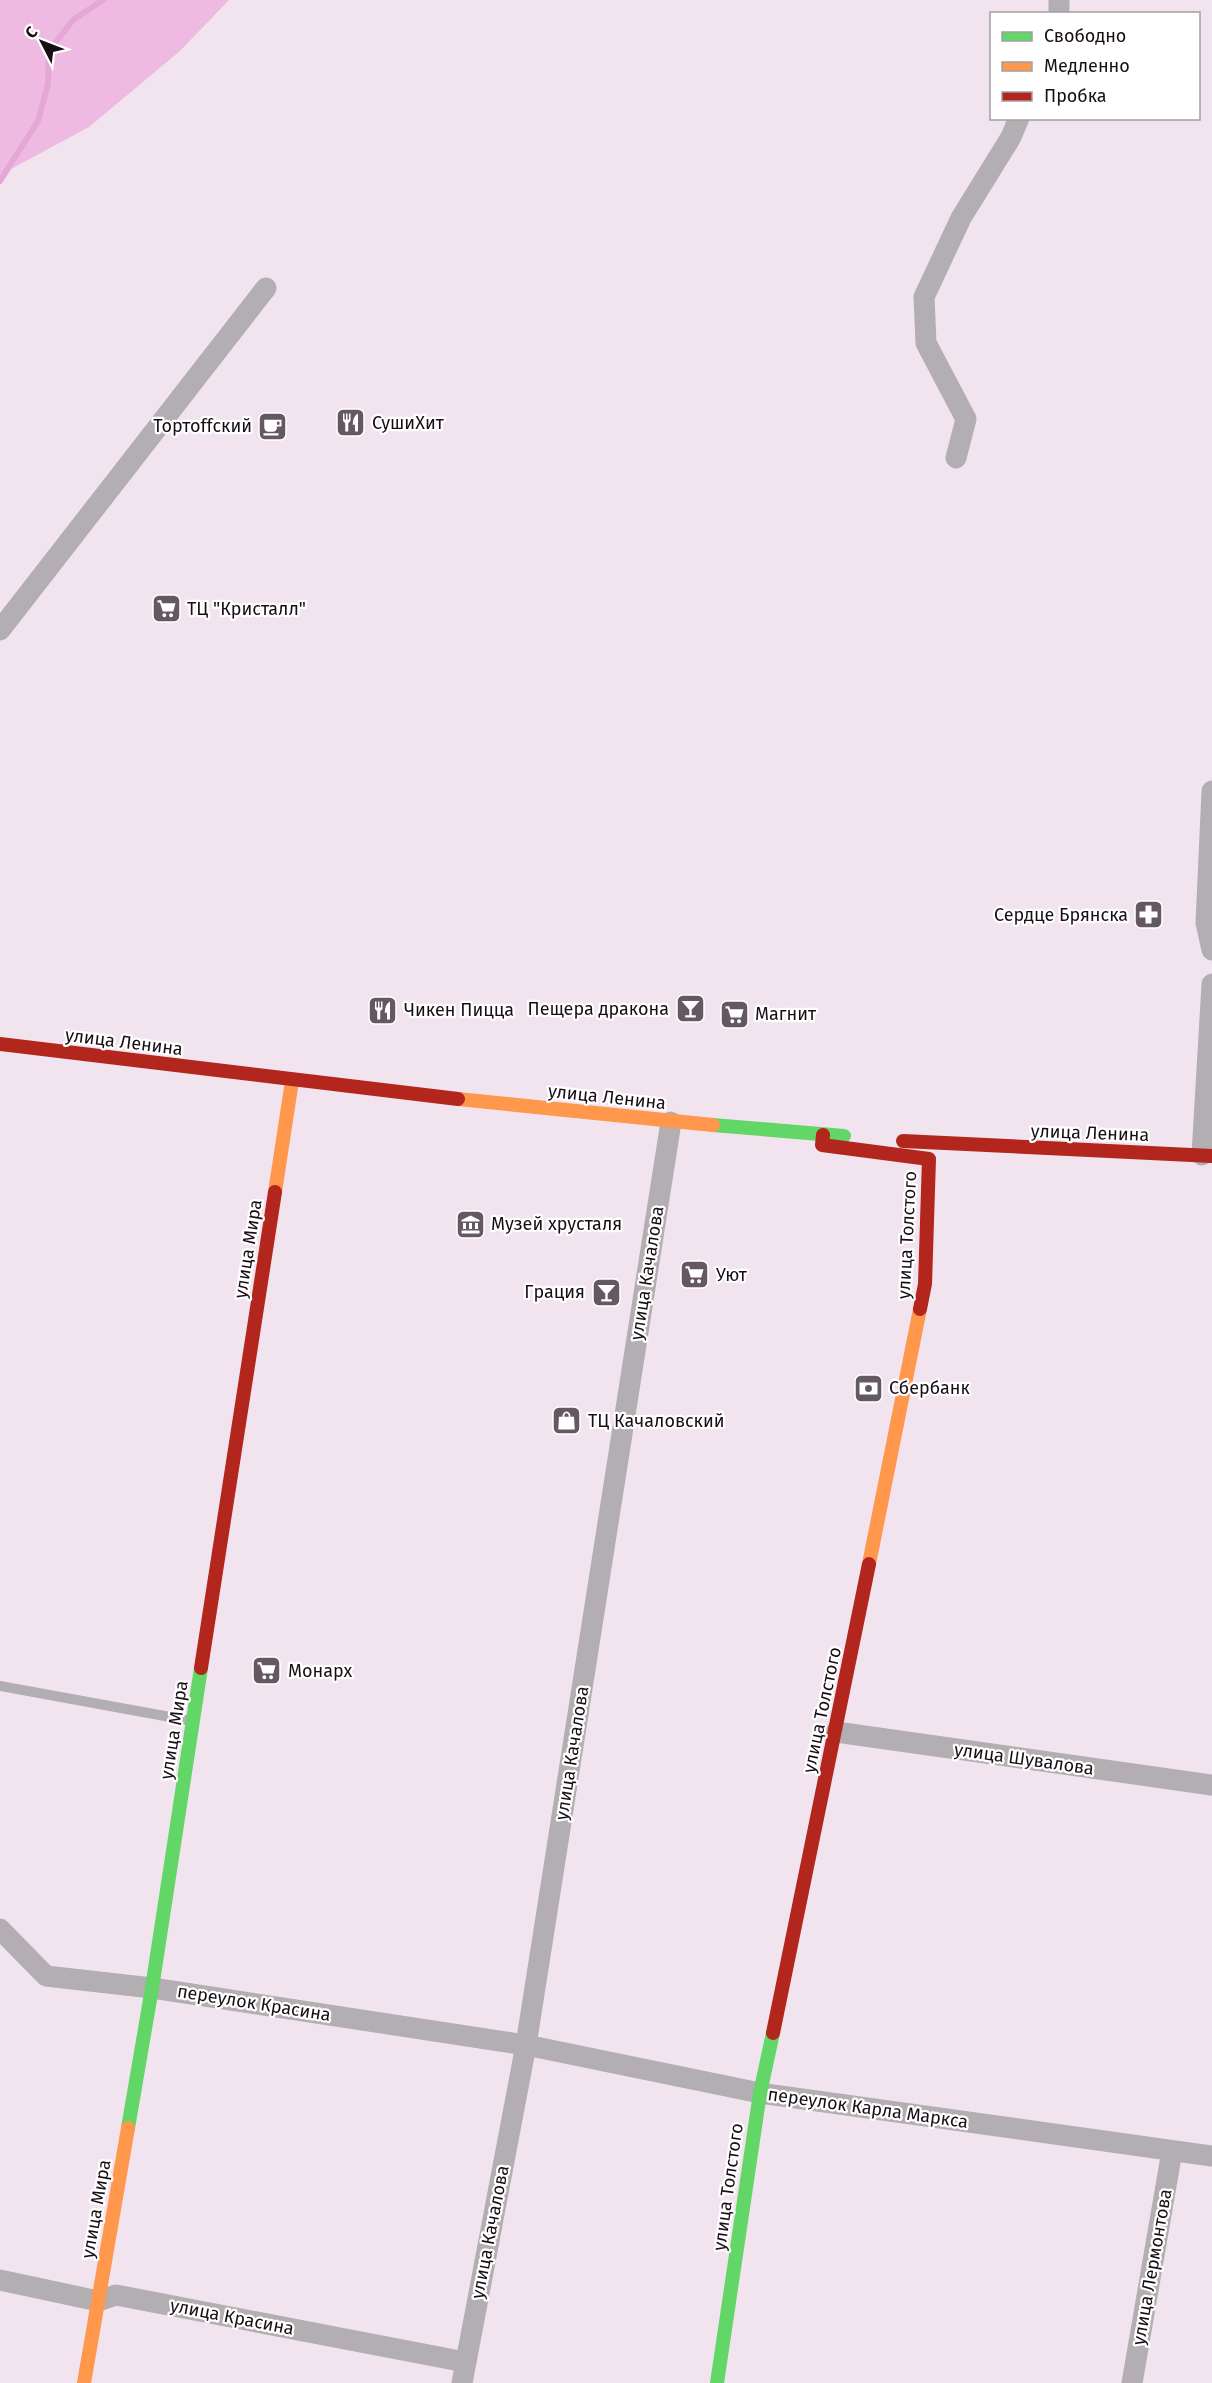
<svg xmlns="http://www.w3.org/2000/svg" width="1212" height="2383" font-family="'Fira Sans',sans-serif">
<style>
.forest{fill:#efbae1}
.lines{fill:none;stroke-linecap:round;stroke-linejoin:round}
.stream{stroke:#e5a7d6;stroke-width:6}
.lane{stroke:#b3aeb2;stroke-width:10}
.street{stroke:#b3aeb2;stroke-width:21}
.fast{stroke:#63d668;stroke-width:14}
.slow{stroke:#ff974d;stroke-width:14}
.jam{stroke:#b3261e;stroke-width:14}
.labels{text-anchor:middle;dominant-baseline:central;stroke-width:4.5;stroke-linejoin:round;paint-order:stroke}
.poi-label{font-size:18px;fill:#170e14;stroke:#fff;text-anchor:start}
.street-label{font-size:18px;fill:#170e14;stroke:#fff}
</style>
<rect width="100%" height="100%" fill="#f2e4ee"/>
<path class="forest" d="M 0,0 L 229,0 L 180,51 L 89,127 L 0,175 Z"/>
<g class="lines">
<path class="stream" d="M 0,181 L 38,121 L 48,84 L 49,51 L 73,20 L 103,0"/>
<path class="lane" d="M 0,1686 L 192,1721"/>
<g class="street">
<path d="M 1059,14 L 1059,0"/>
<path d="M 956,458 L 966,419 L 926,343 L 924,297 L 961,218 L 1011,137 L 1019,118"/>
<path d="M 0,630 L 266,288"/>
<path d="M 1212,791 L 1206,923 L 1212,950"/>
<path d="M 1202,1155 L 1212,984"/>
<path d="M 836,1732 L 1212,1785"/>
<path d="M 0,1929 L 46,1976 L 152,1988 L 526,2045 L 760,2093 L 1212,2156"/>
<path d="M 0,2280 L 98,2301 L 116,2295 L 465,2362"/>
<path d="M 462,2383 L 526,2045 L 671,1122"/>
<path d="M 1132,2383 L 1172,2151"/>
</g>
<g class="fast">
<path d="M 713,1125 L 844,1136"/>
<path d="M 128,2128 L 152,1988 L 201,1668"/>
<path d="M 717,2383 L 760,2093 L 773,2033"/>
</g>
<g class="slow">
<path d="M 458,1099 L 713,1125"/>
<path d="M 275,1192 L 292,1081"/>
<path d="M 869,1564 L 920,1309"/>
<path d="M 84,2383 L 128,2128"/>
</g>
<g class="jam">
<path d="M 0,1044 L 458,1099"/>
<path d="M 823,1135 L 822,1145 L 929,1159 L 925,1284 L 920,1309"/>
<path d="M 903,1141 L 1212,1156"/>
<path d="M 201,1668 L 275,1192"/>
<path d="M 773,2033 L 869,1564"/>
</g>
</g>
<defs>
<symbol id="restaurant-square" viewBox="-11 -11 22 22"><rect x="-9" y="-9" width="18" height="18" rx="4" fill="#645960" stroke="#fff"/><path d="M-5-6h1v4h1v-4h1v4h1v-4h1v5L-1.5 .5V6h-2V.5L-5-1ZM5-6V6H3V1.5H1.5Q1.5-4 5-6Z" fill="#fff"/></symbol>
<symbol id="cafe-square" viewBox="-11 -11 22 22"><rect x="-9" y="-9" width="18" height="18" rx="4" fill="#645960" stroke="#fff"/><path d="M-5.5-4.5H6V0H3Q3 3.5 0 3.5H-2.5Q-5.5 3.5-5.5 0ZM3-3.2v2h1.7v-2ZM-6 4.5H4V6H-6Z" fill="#fff"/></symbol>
<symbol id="supermarket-square" viewBox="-11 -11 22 22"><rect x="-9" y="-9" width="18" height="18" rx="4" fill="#645960" stroke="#fff"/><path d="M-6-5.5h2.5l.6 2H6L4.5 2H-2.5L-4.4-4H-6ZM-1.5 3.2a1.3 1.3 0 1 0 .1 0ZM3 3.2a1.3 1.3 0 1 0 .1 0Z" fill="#fff"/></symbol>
<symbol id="pharmacy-square" viewBox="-11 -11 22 22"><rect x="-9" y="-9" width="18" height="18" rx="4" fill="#645960" stroke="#fff"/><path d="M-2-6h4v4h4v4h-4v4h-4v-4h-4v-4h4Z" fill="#fff"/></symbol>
<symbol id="bar-square" viewBox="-11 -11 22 22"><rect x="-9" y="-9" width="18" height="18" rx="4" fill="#645960" stroke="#fff"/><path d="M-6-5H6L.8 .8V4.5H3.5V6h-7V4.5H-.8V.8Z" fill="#fff"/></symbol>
<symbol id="museum-square" viewBox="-11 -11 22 22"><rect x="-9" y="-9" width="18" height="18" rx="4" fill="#645960" stroke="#fff"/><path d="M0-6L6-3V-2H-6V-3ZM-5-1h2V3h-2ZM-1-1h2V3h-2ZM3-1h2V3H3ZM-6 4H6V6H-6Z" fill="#fff"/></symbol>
<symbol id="bank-square" viewBox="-11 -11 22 22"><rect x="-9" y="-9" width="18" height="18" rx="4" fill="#645960" stroke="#fff"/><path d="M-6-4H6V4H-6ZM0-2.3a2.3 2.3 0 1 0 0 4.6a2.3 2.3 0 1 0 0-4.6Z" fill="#fff"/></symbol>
<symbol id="shop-square" viewBox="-11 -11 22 22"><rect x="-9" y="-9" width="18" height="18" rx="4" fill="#645960" stroke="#fff"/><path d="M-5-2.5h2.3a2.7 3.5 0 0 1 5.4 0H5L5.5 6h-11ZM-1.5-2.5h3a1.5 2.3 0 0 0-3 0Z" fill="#fff"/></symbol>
</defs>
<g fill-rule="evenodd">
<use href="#restaurant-square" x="334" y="406" width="33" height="33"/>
<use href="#cafe-square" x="256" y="410" width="33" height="33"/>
<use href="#supermarket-square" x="150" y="592" width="33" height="33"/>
<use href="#pharmacy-square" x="1132" y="898" width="33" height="33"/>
<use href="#bar-square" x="674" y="992" width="33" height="33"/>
<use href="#restaurant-square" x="366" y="994" width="33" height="33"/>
<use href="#supermarket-square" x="718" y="998" width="33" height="33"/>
<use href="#museum-square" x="454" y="1208" width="33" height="33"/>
<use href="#supermarket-square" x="678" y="1258" width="33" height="33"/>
<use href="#bar-square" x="590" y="1276" width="33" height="33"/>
<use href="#bank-square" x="852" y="1372" width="33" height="33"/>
<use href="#shop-square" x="550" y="1404" width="33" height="33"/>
<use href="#supermarket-square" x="250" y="1654" width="33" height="33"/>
</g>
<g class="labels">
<g class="poi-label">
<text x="372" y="423">СушиХит</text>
<text x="252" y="426" text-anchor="end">Тортоffский</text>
<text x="187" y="609">ТЦ "Кристалл"</text>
<text x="1128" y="915" text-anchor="end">Сердце Брянска</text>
<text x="669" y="1009" text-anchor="end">Пещера дракона</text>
<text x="404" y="1010">Чикен Пицца</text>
<text x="755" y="1014">Магнит</text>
<text x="491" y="1224">Музей хрусталя</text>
<text x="716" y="1275">Уют</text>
<text x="585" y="1292" text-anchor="end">Грация</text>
<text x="889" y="1388">Сбербанк</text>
<text x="588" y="1421">ТЦ Качаловский</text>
<text x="288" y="1671">Монарх</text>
</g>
<g class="street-label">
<text transform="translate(124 1042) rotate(7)">улица Ленина</text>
<text transform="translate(607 1097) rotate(6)">улица Ленина</text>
<text transform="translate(1090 1133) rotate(2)">улица Ленина</text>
<text transform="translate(907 1235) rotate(-87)">улица Толстого</text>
<text transform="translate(248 1249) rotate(-81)">улица Мира</text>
<text transform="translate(647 1273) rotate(-81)">улица Качалова</text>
<text transform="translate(822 1710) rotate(-78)">улица Толстого</text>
<text transform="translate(174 1730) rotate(-81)">улица Мира</text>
<text transform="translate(572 1753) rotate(-81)">улица Качалова</text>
<text transform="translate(1024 1759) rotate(8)">улица Шувалова</text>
<text transform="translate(254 2003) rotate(9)">переулок Красина</text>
<text transform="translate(868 2108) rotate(8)">переулок Карла Маркса</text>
<text transform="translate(728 2187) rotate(-82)">улица Толстого</text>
<text transform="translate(96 2209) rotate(-80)">улица Мира</text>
<text transform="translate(490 2232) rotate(-79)">улица Качалова</text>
<text transform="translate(1152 2267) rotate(-80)">улица Лермонтова</text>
<text transform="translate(232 2317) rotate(11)">улица Красина</text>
</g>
</g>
<rect x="990" y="12" width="210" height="108" fill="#ffffff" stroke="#a29fa1" stroke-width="1.5"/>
<rect x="1002" y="32" width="30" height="9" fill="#63d668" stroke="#a29fa1" stroke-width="1.5"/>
<text x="1044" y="42" font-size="18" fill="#170e14">Свободно</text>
<rect x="1002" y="62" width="30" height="9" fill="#ff974d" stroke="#a29fa1" stroke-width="1.5"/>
<text x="1044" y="72" font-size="18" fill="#170e14">Медленно</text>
<rect x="1002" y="92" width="30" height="9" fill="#b3261e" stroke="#a29fa1" stroke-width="1.5"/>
<text x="1044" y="102" font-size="18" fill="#170e14">Пробка</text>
<g transform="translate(42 42) rotate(312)" stroke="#ffffff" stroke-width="4.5" paint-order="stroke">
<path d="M0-4.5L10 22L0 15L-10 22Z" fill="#170e14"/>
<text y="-9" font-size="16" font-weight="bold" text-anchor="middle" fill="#170e14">С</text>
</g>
</svg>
